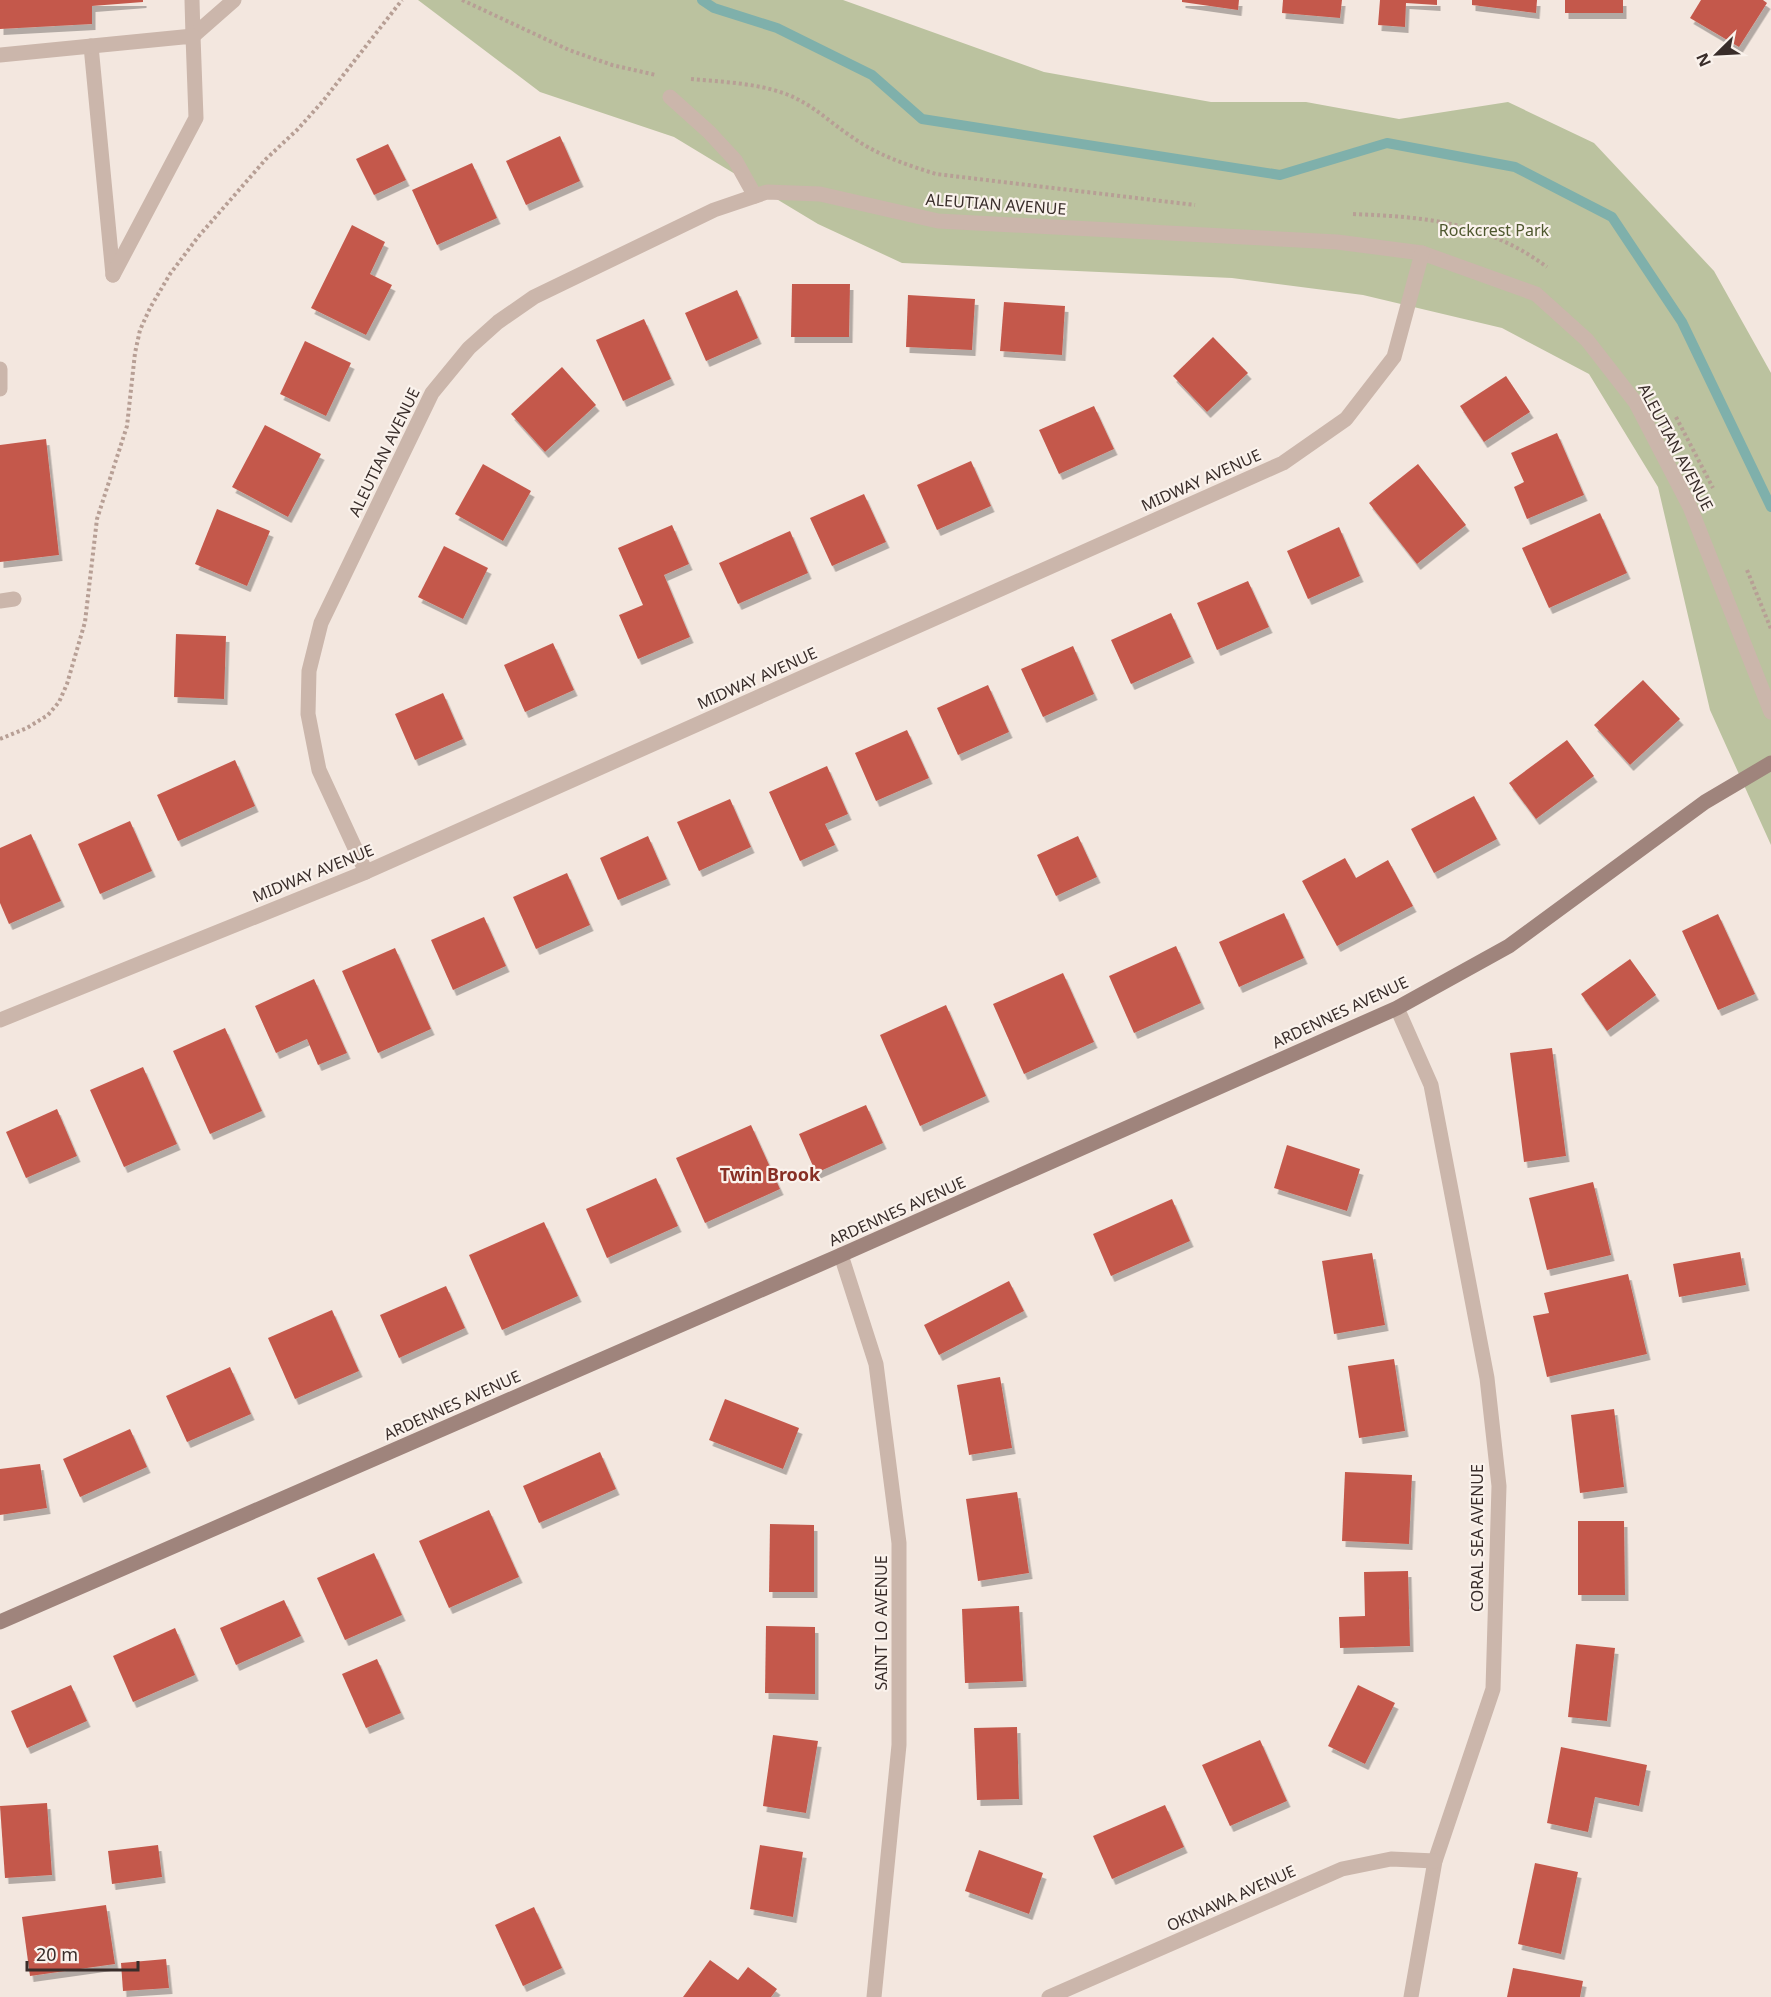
<svg xmlns="http://www.w3.org/2000/svg" width="1771" height="1997" font-family="'Noto Sans',sans-serif">
<style>
.green{fill:#bbc29f}
.lines{fill:none;stroke-linecap:round;stroke-linejoin:round}
.stream{stroke:#7fb0ab;stroke-width:10}
.building{fill:#c4594c;filter:url(#shadow)}
.path{stroke:#b79f95;stroke-width:4;stroke-dasharray:3 3;stroke-linecap:butt}
.lane{stroke:#cbb6ab;stroke-width:15}
.street{stroke:#cbb6ab;stroke-width:15}
.secondary{stroke:#9f847c;stroke-width:15}
.labels{text-anchor:middle;dominant-baseline:central;stroke-width:4.5;stroke-linejoin:round;paint-order:stroke}
.street-label{font-size:16px;fill:#392d2a;stroke:#faf2ec}
.park-label{font-size:16px;fill:#4e572e;stroke:#faf2ec}
.neighbourhood-label{font-size:18px;font-weight:bold;fill:#872f24;stroke:#faf2ec}
</style>
<defs>
<filter id="shadow"><feDropShadow dx="3.5" dy="6" stdDeviation="0" flood-color="#0004"/></filter>
</defs>
<rect width="100%" height="100%" fill="#f3e7df"/>
<path class="green" d="M 418,0 L 843,0 L 1044,72 L 1211,102 L 1306,102 L 1399,119 L 1508,102 L 1594,143 L 1714,271 L 1771,373 L 1771,845 L 1710,710 L 1658,487 L 1589,374 L 1502,328 L 1363,295 L 1232,278 L 902,263 L 818,224 L 674,137 L 540,92 Z"/>
<g class="lines">
<path class="stream" d="M 702,0 L 714,8 L 777,28 L 872,75 L 922,119 L 1280,175 L 1387,143 L 1515,167 L 1612,217 L 1682,322 L 1771,507"/>
</g>
<g class="building">
<path d="M 0,0 L 143,0 L 143,2 L 92,6 L 92,24 L 0,29 Z"/>
<path d="M 1182,0 L 1239,0 L 1238,10 L 1182,2 Z"/>
<path d="M 1283,0 L 1342,0 L 1340,18 L 1282,13 Z"/>
<path d="M 1380,0 L 1437,0 L 1437,5 L 1406,3 L 1405,27 L 1378,25 Z"/>
<path d="M 1472,0 L 1537,0 L 1536,13 L 1472,5 Z"/>
<rect x="1565" y="0" width="58" height="13"/>
<path d="M 1701,0 L 1763,0 L 1767,3 L 1739,47 L 1690,18 Z"/>
<path d="M 560,136 L 580,181 L 526,205 L 506,161 Z"/>
<path d="M 388,144 L 406,180 L 374,195 L 356,159 Z"/>
<path d="M 472,163 L 497,218 L 437,245 L 412,190 Z"/>
<path d="M 352,225 L 385,242 L 370,274 L 392,285 L 366,335 L 311,308 Z"/>
<path d="M 792,284 L 850,284 L 849,337 L 791,337 Z"/>
<path d="M 737,290 L 758,338 L 706,361 L 685,313 Z"/>
<path d="M 908,295 L 975,299 L 972,350 L 906,347 Z"/>
<path d="M 1004,302 L 1065,306 L 1062,355 L 1000,351 Z"/>
<path d="M 644,319 L 671,379 L 623,401 L 596,340 Z"/>
<path d="M 1213,337 L 1248,373 L 1207,412 L 1173,376 Z"/>
<path d="M 305,341 L 351,363 L 326,416 L 280,394 Z"/>
<path d="M 562,367 L 596,405 L 545,452 L 511,414 Z"/>
<path d="M 1506,376 L 1530,412 L 1484,442 L 1460,406 Z"/>
<path d="M 1094,406 L 1114,449 L 1059,474 L 1039,430 Z"/>
<path d="M 265,425 L 321,454 L 288,517 L 232,487 Z"/>
<path d="M 1557,433 L 1584,495 L 1527,519 L 1514,487 L 1524,482 L 1511,453 Z"/>
<path d="M 46,439 L 59,555 L 0,562 L 0,445 Z"/>
<path d="M 971,461 L 991,506 L 937,530 L 917,485 Z"/>
<path d="M 483,464 L 531,491 L 503,541 L 455,514 Z"/>
<path d="M 1418,464 L 1466,525 L 1417,564 L 1369,503 Z"/>
<path d="M 864,494 L 886,542 L 832,566 L 810,518 Z"/>
<path d="M 217,509 L 270,531 L 247,586 L 195,564 Z"/>
<path d="M 1600,513 L 1627,573 L 1549,608 L 1522,548 Z"/>
<path d="M 672,525 L 689,564 L 664,575 L 690,637 L 638,659 L 619,615 L 643,605 L 618,548 Z"/>
<path d="M 1339,527 L 1360,576 L 1308,599 L 1287,551 Z"/>
<path d="M 790,531 L 808,573 L 738,604 L 719,563 Z"/>
<path d="M 444,546 L 488,568 L 463,619 L 418,597 Z"/>
<path d="M 1248,581 L 1269,627 L 1217,650 L 1197,603 Z"/>
<path d="M 1171,613 L 1191,657 L 1131,684 L 1111,640 Z"/>
<path d="M 176,634 L 226,636 L 224,699 L 174,697 Z"/>
<path d="M 553,643 L 574,690 L 525,712 L 504,665 Z"/>
<path d="M 1073,646 L 1094,694 L 1043,717 L 1021,669 Z"/>
<path d="M 1643,680 L 1680,719 L 1630,765 L 1594,725 Z"/>
<path d="M 988,685 L 1009,732 L 958,755 L 937,708 Z"/>
<path d="M 443,693 L 463,739 L 415,760 L 395,714 Z"/>
<path d="M 907,730 L 929,778 L 876,801 L 855,753 Z"/>
<path d="M 1567,740 L 1594,776 L 1536,819 L 1509,783 Z"/>
<path d="M 235,760 L 255,806 L 178,841 L 157,795 Z"/>
<path d="M 827,766 L 848,814 L 825,824 L 835,845 L 800,861 L 769,792 Z"/>
<path d="M 1474,796 L 1497,839 L 1434,873 L 1411,829 Z"/>
<path d="M 730,799 L 751,847 L 699,871 L 677,822 Z"/>
<path d="M 130,821 L 152,871 L 100,894 L 78,844 Z"/>
<path d="M 31,834 L 61,901 L 9,924 L 0,903 L 0,848 Z"/>
<path d="M 648,836 L 667,879 L 618,900 L 600,858 Z"/>
<path d="M 1078,836 L 1097,877 L 1056,896 L 1037,855 Z"/>
<path d="M 1345,858 L 1356,878 L 1388,860 L 1413,906 L 1337,946 L 1302,881 Z"/>
<path d="M 567,873 L 590,925 L 536,949 L 513,897 Z"/>
<path d="M 1284,913 L 1304,958 L 1239,987 L 1219,942 Z"/>
<path d="M 1718,914 L 1755,994 L 1718,1010 L 1682,931 Z"/>
<path d="M 484,917 L 506,966 L 453,990 L 431,940 Z"/>
<path d="M 1176,946 L 1201,1003 L 1134,1033 L 1109,976 Z"/>
<path d="M 395,948 L 431,1029 L 378,1053 L 342,971 Z"/>
<path d="M 1630,959 L 1656,995 L 1607,1031 L 1581,994 Z"/>
<path d="M 1063,973 L 1094,1042 L 1024,1074 L 993,1004 Z"/>
<path d="M 314,979 L 347,1053 L 318,1065 L 307,1039 L 276,1053 L 255,1006 Z"/>
<path d="M 946,1005 L 986,1096 L 920,1126 L 880,1035 Z"/>
<path d="M 225,1028 L 262,1111 L 210,1134 L 173,1051 Z"/>
<path d="M 1552,1048 L 1566,1156 L 1524,1162 L 1510,1053 Z"/>
<path d="M 143,1067 L 177,1144 L 124,1167 L 90,1090 Z"/>
<path d="M 866,1105 L 883,1143 L 816,1173 L 799,1134 Z"/>
<path d="M 57,1109 L 77,1156 L 26,1178 L 6,1132 Z"/>
<path d="M 751,1125 L 780,1189 L 705,1223 L 676,1158 Z"/>
<path d="M 1287,1145 L 1360,1169 L 1347,1211 L 1274,1188 Z"/>
<path d="M 656,1178 L 678,1226 L 607,1258 L 586,1209 Z"/>
<path d="M 1593,1182 L 1611,1255 L 1547,1270 L 1529,1198 Z"/>
<path d="M 1172,1199 L 1190,1241 L 1111,1276 L 1093,1234 Z"/>
<path d="M 544,1222 L 578,1296 L 502,1330 L 469,1255 Z"/>
<path d="M 1740,1252 L 1746,1285 L 1679,1297 L 1673,1264 Z"/>
<path d="M 1372,1253 L 1385,1325 L 1334,1334 L 1322,1261 Z"/>
<path d="M 1628,1274 L 1647,1354 L 1547,1377 L 1533,1316 L 1549,1313 L 1544,1293 Z"/>
<path d="M 1009,1281 L 1024,1311 L 939,1355 L 924,1325 Z"/>
<path d="M 446,1286 L 465,1328 L 399,1358 L 380,1315 Z"/>
<path d="M 332,1310 L 359,1371 L 295,1399 L 268,1338 Z"/>
<path d="M 1394,1359 L 1405,1431 L 1359,1438 L 1348,1366 Z"/>
<path d="M 230,1367 L 251,1414 L 187,1442 L 166,1396 Z"/>
<path d="M 1000,1377 L 1012,1448 L 969,1455 L 957,1385 Z"/>
<path d="M 725,1399 L 799,1428 L 783,1469 L 709,1440 Z"/>
<path d="M 1614,1409 L 1624,1487 L 1580,1493 L 1571,1415 Z"/>
<path d="M 130,1429 L 147,1467 L 80,1497 L 63,1459 Z"/>
<path d="M 600,1452 L 616,1489 L 539,1523 L 523,1486 Z"/>
<path d="M 40,1464 L 47,1508 L 0,1515 L 0,1469 Z"/>
<path d="M 1345,1472 L 1412,1475 L 1409,1544 L 1342,1541 Z"/>
<path d="M 1017,1492 L 1029,1573 L 978,1581 L 966,1499 Z"/>
<path d="M 489,1510 L 519,1577 L 449,1608 L 419,1541 Z"/>
<path d="M 1578,1521 L 1624,1521 L 1625,1595 L 1578,1595 Z"/>
<path d="M 770,1524 L 814,1525 L 814,1592 L 769,1592 Z"/>
<path d="M 374,1553 L 402,1615 L 345,1640 L 317,1578 Z"/>
<path d="M 1408,1571 L 1410,1646 L 1340,1648 L 1339,1617 L 1365,1616 L 1364,1572 Z"/>
<path d="M 284,1600 L 301,1636 L 236,1665 L 220,1628 Z"/>
<path d="M 1019,1606 L 1023,1681 L 965,1683 L 962,1609 Z"/>
<path d="M 766,1626 L 815,1627 L 815,1694 L 765,1693 Z"/>
<path d="M 175,1628 L 195,1675 L 133,1702 L 113,1656 Z"/>
<path d="M 1576,1644 L 1615,1648 L 1607,1721 L 1568,1717 Z"/>
<path d="M 377,1659 L 401,1713 L 366,1728 L 342,1674 Z"/>
<path d="M 71,1685 L 87,1721 L 27,1748 L 11,1711 Z"/>
<path d="M 1358,1685 L 1395,1703 L 1365,1764 L 1328,1746 Z"/>
<path d="M 1017,1727 L 1019,1799 L 977,1800 L 974,1728 Z"/>
<path d="M 773,1735 L 818,1741 L 806,1813 L 763,1806 Z"/>
<path d="M 1260,1740 L 1287,1801 L 1230,1826 L 1202,1765 Z"/>
<path d="M 1561,1747 L 1647,1765 L 1639,1806 L 1595,1797 L 1588,1832 L 1547,1823 Z"/>
<path d="M 47,1803 L 52,1875 L 5,1878 L 0,1806 Z"/>
<path d="M 1165,1805 L 1184,1847 L 1112,1879 L 1093,1836 Z"/>
<path d="M 158,1845 L 162,1877 L 112,1884 L 108,1851 Z"/>
<path d="M 760,1845 L 803,1852 L 793,1917 L 750,1909 Z"/>
<path d="M 979,1850 L 1043,1873 L 1029,1914 L 965,1891 Z"/>
<path d="M 1535,1863 L 1578,1872 L 1561,1954 L 1518,1944 Z"/>
<path d="M 106,1905 L 115,1964 L 30,1976 L 22,1917 Z"/>
<path d="M 534,1907 L 562,1968 L 523,1986 L 495,1925 Z"/>
<path d="M 166,1959 L 169,1988 L 123,1991 L 121,1963 Z"/>
<path d="M 710,1960 L 738,1980 L 748,1967 L 777,1989 L 771,1997 L 683,1997 Z"/>
<path d="M 1513,1968 L 1583,1981 L 1580,1997 L 1507,1997 Z"/>
</g>
<g class="lines">
<g class="path">
<path d="M 462,0 L 569,50 L 612,65 L 656,75"/>
<path d="M 691,79 C 722,82 757,83 786,94 C 814,105 829,122 852,137 C 877,155 907,165 936,174 L 1195,205"/>
<path d="M 1353,214 C 1426,217 1486,222 1547,267"/>
<path d="M 1676,417 L 1713,488"/>
<path d="M 1747,570 L 1771,629"/>
<path d="M 0,739 L 27,728 L 48,715 L 59,702 L 67,684 L 85,622 L 97,519 L 127,426 L 135,353 L 140,330 L 150,308 L 170,274 L 198,237 L 266,159 L 298,129 L 323,101 L 402,0"/>
</g>
<g class="lane">
<path d="M 192,0 L 193,36"/>
<path d="M 193,36 L 234,0"/>
<path d="M 91,46 L 113,275"/>
<path d="M 0,55 L 193,36 L 196,118 L 113,275"/>
<path d="M 0,369 L 0,389"/>
<path d="M 0,601 L 14,599"/>
</g>
<g class="street">
<path d="M 670,97 L 709,132 L 735,160 L 755,196"/>
<path d="M 366,872 L 319,770 L 308,714 L 309,671 L 321,623 L 432,393 L 469,348 L 498,322 L 534,297 L 714,210 L 767,192 L 820,194 L 938,221 L 1337,242 L 1422,253 L 1536,294 L 1587,340 L 1636,403 L 1690,507 L 1771,712"/>
<path d="M 1397,1008 L 1431,1085 L 1487,1378 L 1499,1486 L 1493,1689 L 1435,1861 L 1411,1997"/>
<path d="M 0,1020 L 366,872 L 1283,463 L 1346,419 L 1394,357 L 1422,253"/>
<path d="M 841,1255 L 876,1364 L 899,1543 L 899,1745 L 874,1997"/>
<path d="M 1049,1997 L 1342,1869 L 1391,1859 L 1435,1861"/>
</g>
<path class="secondary" d="M 0,1622 L 841,1255 L 1397,1008 L 1509,946 L 1705,802 L 1771,763"/>
</g>
<g class="labels">
<g class="street-label">
<text transform="translate(996 204) rotate(4)">ALEUTIAN AVENUE</text>
<text transform="translate(1676 447) rotate(62)">ALEUTIAN AVENUE</text>
<text transform="translate(384 452) rotate(-64)">ALEUTIAN AVENUE</text>
<text transform="translate(1201 480) rotate(-24)">MIDWAY AVENUE</text>
<text transform="translate(757 678) rotate(-24)">MIDWAY AVENUE</text>
<text transform="translate(313 873) rotate(-22)">MIDWAY AVENUE</text>
<text transform="translate(1340 1012) rotate(-25)">ARDENNES AVENUE</text>
<text transform="translate(897 1211) rotate(-24)">ARDENNES AVENUE</text>
<text transform="translate(452 1405) rotate(-24)">ARDENNES AVENUE</text>
<text transform="translate(1477 1538) rotate(-90)">CORAL SEA AVENUE</text>
<text transform="translate(881 1623) rotate(-90)">SAINT LO AVENUE</text>
<text transform="translate(1231 1898) rotate(-24)">OKINAWA AVENUE</text>
</g>
<g class="park-label">
<text x="1494" y="230">Rockcrest Park</text>
</g>
<g class="neighbourhood-label">
<text x="770" y="1174">Twin Brook</text>
</g>
</g>
<g transform="translate(1717 54) rotate(246)" stroke="#faf2ec" stroke-width="4.5" paint-order="stroke">
<path d="M0-4.5L10 22L0 15L-10 22Z" fill="#392d2a"/>
<text y="-9" font-size="16" font-weight="bold" text-anchor="middle" fill="#392d2a">N</text>
</g>
<path d="M27 1961v9h111v-9" fill="none" stroke="#392d2a" stroke-width="3"/>
<text x="36" y="1961" font-size="18" fill="#392d2a" stroke="#faf2ec" stroke-width="4.5" paint-order="stroke">20 m</text>
</svg>
